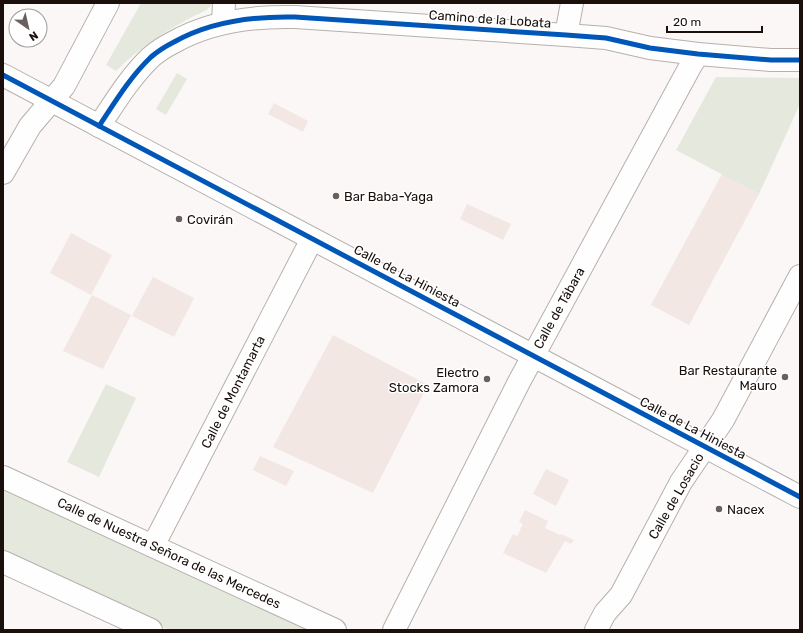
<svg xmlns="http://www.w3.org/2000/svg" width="803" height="633" font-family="Rubik,sans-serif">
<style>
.built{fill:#f2e7e3}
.green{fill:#e5e9dd}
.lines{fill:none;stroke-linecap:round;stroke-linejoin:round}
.minor-casing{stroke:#b7b0ac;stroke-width:24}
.tertiary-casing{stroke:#b7b0ac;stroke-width:24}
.minor{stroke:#fefefe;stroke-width:22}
.tertiary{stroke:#fefefe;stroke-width:22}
.cycleway-casing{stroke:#fff;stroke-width:8}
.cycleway{stroke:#0057b8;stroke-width:5}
.poi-dot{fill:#69605d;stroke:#fff;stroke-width:1.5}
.labels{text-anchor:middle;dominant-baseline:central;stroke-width:3;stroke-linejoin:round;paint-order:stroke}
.street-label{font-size:13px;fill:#1a0f0b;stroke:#fff}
.poi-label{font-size:13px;fill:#1a0f0b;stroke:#fff;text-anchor:start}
</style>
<rect width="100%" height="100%" fill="#fbf7f6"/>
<g class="built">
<path d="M 274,103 L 308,121 L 303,132 L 268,114 Z"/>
<path d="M 722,174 L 759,194 L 689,325 L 651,305 Z"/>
<path d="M 467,204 L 511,224 L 503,240 L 460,219 Z"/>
<path d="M 71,233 L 112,255 L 91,295 L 50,273 Z"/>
<path d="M 153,277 L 194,298 L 174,337 L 132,316 Z"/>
<path d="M 92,295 L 131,315 L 103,369 L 63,351 Z"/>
<path d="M 333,335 L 428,385 L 373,493 L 273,447 Z"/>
<path d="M 260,456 L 294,471 L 286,486 L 253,470 Z"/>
<path d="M 546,469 L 569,480 L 556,506 L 533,494 Z"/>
<path d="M 525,510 L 548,521 L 545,528 L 560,535 L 561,534 L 574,540 L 571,544 L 565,541 L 546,573 L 503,553 L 513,534 L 517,536 L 523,524 L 519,522 Z"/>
</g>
<g class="green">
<path d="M 141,3 L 212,3 C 210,11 199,13 192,17 C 164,32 139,48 116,71 L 106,65 Z"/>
<path d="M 177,73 L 187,79 L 166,115 L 156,109 Z"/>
<path d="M 716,77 L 800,78 L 800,104 L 759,194 L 676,150 Z"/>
<path d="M 106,384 L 136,398 L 99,477 L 67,462 Z"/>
<path d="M 3,485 L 317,630 L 169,630 L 3,554 Z"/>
</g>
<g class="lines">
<defs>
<g id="minor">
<path d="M 223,23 L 224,3"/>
<path d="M 566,35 L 572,3"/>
<path d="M 99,126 C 115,102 130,77 151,57 C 158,51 166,46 174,42 C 211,21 253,16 295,17 L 566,35 L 606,38 L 650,48 L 698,54 L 771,60 L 800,60"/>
<path d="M 3,173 L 30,126 L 64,86 L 108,3"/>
<path d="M 3,477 L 335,630"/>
<path d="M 153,546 L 312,239"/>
<path d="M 3,562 L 151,630"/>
<path d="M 394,630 L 519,382 L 691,65 L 698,54"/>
<path d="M 596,630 L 605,613 L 621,595 L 681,482 L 723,420 L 800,276"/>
</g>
<path id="tertiary" d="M 3,75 L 800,497"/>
</defs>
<use href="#minor" class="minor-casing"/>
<use href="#tertiary" class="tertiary-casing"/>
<use href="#minor" class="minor"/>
<use href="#tertiary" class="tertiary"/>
<defs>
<g id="cycleway">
<path d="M 3,75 L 800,497"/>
<path d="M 99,126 C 115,102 130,77 151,57 C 158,51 166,46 174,42 C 211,21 253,16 295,17 L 566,35 L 606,38 L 650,48 L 698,54 L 771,60 L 800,60"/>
</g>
</defs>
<use href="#cycleway" class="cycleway-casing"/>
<use href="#cycleway" class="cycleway"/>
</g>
<g class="poi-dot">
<circle cx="336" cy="196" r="4"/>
<circle cx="179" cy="219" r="4"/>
<circle cx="785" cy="377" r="4"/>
<circle cx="487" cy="379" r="4"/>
<circle cx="719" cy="509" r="4"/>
</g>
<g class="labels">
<g class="street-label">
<text transform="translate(490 19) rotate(4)">Camino de la Lobata</text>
<text transform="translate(407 276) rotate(28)">Calle de La Hiniesta</text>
<text transform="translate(559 308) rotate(-61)">Calle de Tábara</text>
<text transform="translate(233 392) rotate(-63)">Calle de Montamarta</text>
<text transform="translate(693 428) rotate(28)">Calle de La Hiniesta</text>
<text transform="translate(676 496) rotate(-60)">Calle de Losacio</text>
<text transform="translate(169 553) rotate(25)">Calle de Nuestra Señora de las Mercedes</text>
</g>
<g class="poi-label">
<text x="344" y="196">Bar Baba-Yaga</text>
<text x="187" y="219">Covirán</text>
<text x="777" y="370" text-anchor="end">Bar Restaurante<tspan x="777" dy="15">Mauro</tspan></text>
<text x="479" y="372" text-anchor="end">Electro<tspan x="479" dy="15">Stocks Zamora</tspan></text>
<text x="727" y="509">Nacex</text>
</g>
</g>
<rect width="803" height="633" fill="none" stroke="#1a0f0b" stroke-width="8"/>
<g transform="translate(28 28) rotate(146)"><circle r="19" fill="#ffffff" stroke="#a39f9d"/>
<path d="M0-3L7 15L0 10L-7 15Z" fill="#69605d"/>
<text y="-6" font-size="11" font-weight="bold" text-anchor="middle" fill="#1a0f0b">N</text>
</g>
<path d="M667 26v6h95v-6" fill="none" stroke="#1a0f0b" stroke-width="2"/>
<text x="673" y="26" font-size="12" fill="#1a0f0b" stroke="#ffffff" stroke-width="3" paint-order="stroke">20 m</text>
</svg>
